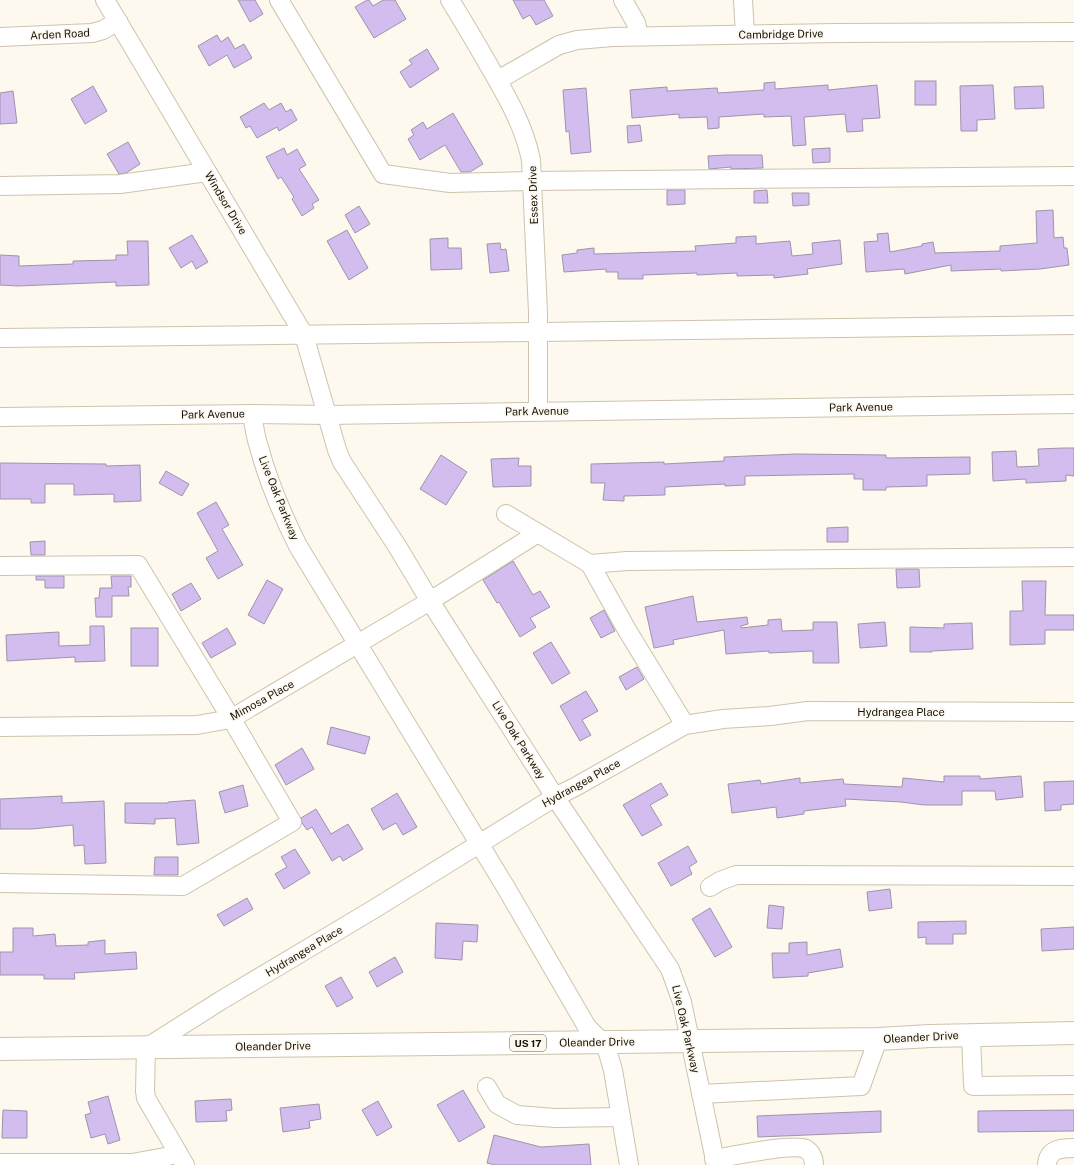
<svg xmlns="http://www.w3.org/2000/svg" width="1074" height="1165" font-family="'Public Sans',sans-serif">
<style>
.building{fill:#d2bdee;stroke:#9e94ab}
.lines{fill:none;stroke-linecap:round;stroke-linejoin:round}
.minor-casing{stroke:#cec3ac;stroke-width:20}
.major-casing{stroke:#cec3ac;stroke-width:24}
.minor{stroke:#fff;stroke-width:18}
.major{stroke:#fff;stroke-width:22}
.labels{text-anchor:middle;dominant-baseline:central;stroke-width:3.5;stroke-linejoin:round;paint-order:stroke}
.shield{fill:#fef9ef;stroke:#5c574f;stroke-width:1}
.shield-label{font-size:10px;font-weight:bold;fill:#16120a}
.street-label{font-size:11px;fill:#16120a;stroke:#fef9ef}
</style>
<rect width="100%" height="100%" fill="#fef9ef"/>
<g class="building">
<path d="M 238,0 L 255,0 L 263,14 L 250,22 Z"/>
<path d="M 367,0 L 369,0 L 373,6 L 383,0 L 395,0 L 406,19 L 374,38 L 355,7 Z"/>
<path d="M 513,0 L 544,0 L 553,16 L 536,25 L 530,15 L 523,19 Z"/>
<path d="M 217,35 L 221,42 L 228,37 L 235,49 L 244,44 L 252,58 L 234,68 L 227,55 L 209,66 L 198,46 Z"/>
<path d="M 427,49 L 439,69 L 410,88 L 400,72 L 412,64 L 409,60 Z"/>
<rect x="915" y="81" width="21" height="24"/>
<path d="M 775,82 L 775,89 L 828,85 L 828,90 L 877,85 L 880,118 L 862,119 L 863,131 L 847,132 L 845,114 L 804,117 L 806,145 L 793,146 L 791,116 L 764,117 L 764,114 L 719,117 L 719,128 L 708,129 L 707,117 L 679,118 L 679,114 L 632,118 L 630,90 L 667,87 L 667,91 L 717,88 L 718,93 L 764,90 L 764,83 Z"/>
<path d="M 993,85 L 995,119 L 977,120 L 977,131 L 961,131 L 960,86 Z"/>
<path d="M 93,86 L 107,111 L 85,124 L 71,99 Z"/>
<path d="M 1043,86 L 1044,108 L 1015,109 L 1014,87 Z"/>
<path d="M 586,88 L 591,152 L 571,154 L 569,131 L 566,132 L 563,90 Z"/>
<path d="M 13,91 L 17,123 L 0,124 L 0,93 Z"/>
<path d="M 264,103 L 269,110 L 281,103 L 286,112 L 291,109 L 297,120 L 279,131 L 277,127 L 257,138 L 250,126 L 246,128 L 240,117 Z"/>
<path d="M 453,113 L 483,164 L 470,172 L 461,172 L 445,145 L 420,160 L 408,139 L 414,135 L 411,130 L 423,122 L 427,129 Z"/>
<path d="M 640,125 L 642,141 L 628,143 L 627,126 Z"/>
<path d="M 128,142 L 140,164 L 126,173 L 119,174 L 107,154 Z"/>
<path d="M 284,148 L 287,155 L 297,149 L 306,165 L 299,169 L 319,200 L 312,204 L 314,208 L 302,216 L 292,199 L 294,197 L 281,177 L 278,179 L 266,157 Z"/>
<path d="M 830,148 L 830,162 L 813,163 L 812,149 Z"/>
<path d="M 726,155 L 762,155 L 763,168 L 731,169 L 731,167 L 709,169 L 708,156 Z"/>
<path d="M 667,190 L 685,190 L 685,204 L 667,205 Z"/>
<path d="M 767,190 L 768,203 L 754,203 L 754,191 Z"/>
<path d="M 792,193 L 809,193 L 809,205 L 793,206 Z"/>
<path d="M 359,206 L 370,224 L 355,233 L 345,215 Z"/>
<path d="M 1053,210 L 1054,238 L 1063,237 L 1064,248 L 1067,248 L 1069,265 L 1040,269 L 1001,271 L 1001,269 L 951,271 L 951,265 L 905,274 L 904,269 L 866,272 L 864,242 L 878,241 L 877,234 L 888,233 L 890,252 L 922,246 L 922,244 L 933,242 L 935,253 L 1000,251 L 1000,246 L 1037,243 L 1036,211 Z"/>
<path d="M 347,230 L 368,268 L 349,280 L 327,241 Z"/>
<path d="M 192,235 L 208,262 L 196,269 L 192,261 L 181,268 L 169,248 Z"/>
<path d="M 756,236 L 756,244 L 790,241 L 792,256 L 813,254 L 812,243 L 840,240 L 842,264 L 807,269 L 808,274 L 774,278 L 774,275 L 737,276 L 737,273 L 697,275 L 697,273 L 643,275 L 643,279 L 618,279 L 618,272 L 606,272 L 606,269 L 564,272 L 562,255 L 577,253 L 577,250 L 594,248 L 594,254 L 696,251 L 695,246 L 736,243 L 736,237 Z"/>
<path d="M 448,238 L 448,248 L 461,248 L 462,269 L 431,270 L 430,239 Z"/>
<path d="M 127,241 L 148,241 L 149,285 L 116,286 L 116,282 L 18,286 L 0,285 L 0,255 L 19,256 L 19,266 L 73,264 L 73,261 L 116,260 L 116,255 L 128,255 Z"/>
<path d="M 500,243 L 501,250 L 506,249 L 509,271 L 490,273 L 487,244 Z"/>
<path d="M 1064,448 L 1074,448 L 1074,476 L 1066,475 L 1066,481 L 1026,483 L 1026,479 L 993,481 L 992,452 L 1016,451 L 1017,467 L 1039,466 L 1038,449 Z"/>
<path d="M 796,454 L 886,455 L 886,458 L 970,457 L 970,474 L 927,475 L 927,486 L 886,487 L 886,490 L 863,490 L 863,479 L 854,479 L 854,474 L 745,476 L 745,485 L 725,486 L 725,484 L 665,487 L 665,495 L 624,496 L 624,501 L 603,500 L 605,483 L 591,483 L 591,464 L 664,462 L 664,464 L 724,461 L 724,457 Z"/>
<path d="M 441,455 L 467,472 L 446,505 L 420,489 Z"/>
<path d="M 519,458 L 518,466 L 531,466 L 531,486 L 493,487 L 491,459 Z"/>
<path d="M 0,463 L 106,464 L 106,466 L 140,465 L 141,501 L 114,502 L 114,494 L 74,495 L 74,484 L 45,484 L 45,503 L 31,503 L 31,499 L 0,499 Z"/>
<path d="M 166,471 L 189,484 L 182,496 L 159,483 Z"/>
<path d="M 216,502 L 229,525 L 222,529 L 243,565 L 218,579 L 206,558 L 218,551 L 197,513 Z"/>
<path d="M 848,527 L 848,542 L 827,542 L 827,528 Z"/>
<path d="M 45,541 L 45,555 L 31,555 L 30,542 Z"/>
<path d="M 513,561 L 533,595 L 540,591 L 550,607 L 530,618 L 536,627 L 520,637 L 499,602 L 497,603 L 483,580 Z"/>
<path d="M 896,569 L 919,569 L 920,587 L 897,588 Z"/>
<path d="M 36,576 L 64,576 L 64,588 L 45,588 L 45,580 L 36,580 Z"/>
<path d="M 111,576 L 131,576 L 131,587 L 128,587 L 129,596 L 112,596 L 112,617 L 96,617 L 95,598 L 99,598 L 100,588 L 112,588 Z"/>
<path d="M 267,580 L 283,589 L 264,624 L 248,615 Z"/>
<path d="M 1022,581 L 1046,581 L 1045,615 L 1074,615 L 1074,630 L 1045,630 L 1045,644 L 1010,645 L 1010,611 L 1023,611 Z"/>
<path d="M 191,583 L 201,599 L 181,611 L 172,594 Z"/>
<path d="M 693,596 L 697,622 L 747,617 L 748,624 L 741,626 L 741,628 L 768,625 L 768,620 L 781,619 L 782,631 L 813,630 L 813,622 L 837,622 L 839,663 L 813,663 L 813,651 L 769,653 L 769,651 L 726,654 L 724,630 L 673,640 L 674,644 L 654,648 L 645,607 Z"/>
<path d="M 604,610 L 615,631 L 601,638 L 590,618 Z"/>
<path d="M 885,622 L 887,646 L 860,648 L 858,624 Z"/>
<path d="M 972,623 L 973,649 L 932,651 L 932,652 L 910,652 L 910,627 L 944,628 L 944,624 Z"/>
<path d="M 90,626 L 104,626 L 105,661 L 75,662 L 75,657 L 7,661 L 6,635 L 59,632 L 59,646 L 90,645 Z"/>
<rect x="131" y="628" width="27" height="38"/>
<path d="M 227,628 L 236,644 L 211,658 L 202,643 Z"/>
<path d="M 551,642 L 570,673 L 552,684 L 533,653 Z"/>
<path d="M 637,667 L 644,679 L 626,690 L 619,677 Z"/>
<path d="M 586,691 L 598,711 L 582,720 L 591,735 L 580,741 L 560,706 Z"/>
<path d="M 331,727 L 370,737 L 365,754 L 327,744 Z"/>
<path d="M 302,748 L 314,769 L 286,785 L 275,765 Z"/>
<path d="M 944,776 L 980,776 L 980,779 L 1021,776 L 1023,797 L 996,800 L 995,791 L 962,791 L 962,805 L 924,805 L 901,802 L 845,799 L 846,806 L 804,811 L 804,814 L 777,818 L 776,807 L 732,813 L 728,784 L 760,780 L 761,784 L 800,778 L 800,783 L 843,779 L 844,784 L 902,787 L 903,778 L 944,782 Z"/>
<path d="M 1074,781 L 1074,804 L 1061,805 L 1061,810 L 1045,811 L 1044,782 Z"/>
<path d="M 661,783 L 668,795 L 650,805 L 662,825 L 642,836 L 623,805 Z"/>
<path d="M 243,785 L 248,806 L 225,813 L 219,792 Z"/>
<path d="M 397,793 L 417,827 L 403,835 L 396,823 L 383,830 L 371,809 Z"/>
<path d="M 62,796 L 62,803 L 104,801 L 106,863 L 85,864 L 84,845 L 74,846 L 73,825 L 32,829 L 0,829 L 0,799 Z"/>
<path d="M 195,800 L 199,843 L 177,845 L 175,818 L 155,819 L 155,824 L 125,823 L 125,803 L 168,803 L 168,802 Z"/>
<path d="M 316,809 L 331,834 L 348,824 L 363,849 L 343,861 L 340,856 L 332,861 L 312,827 L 307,830 L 302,823 L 301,818 Z"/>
<path d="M 688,846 L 697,862 L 689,867 L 692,874 L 671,886 L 658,863 Z"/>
<path d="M 295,849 L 310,873 L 284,889 L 275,874 L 287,867 L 281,857 Z"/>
<path d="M 155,857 L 178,857 L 178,875 L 154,875 Z"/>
<path d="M 890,889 L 892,908 L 869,911 L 867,892 Z"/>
<path d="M 247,898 L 253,909 L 224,926 L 217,915 Z"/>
<path d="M 769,905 L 784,907 L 782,929 L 767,928 Z"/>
<path d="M 710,908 L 732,947 L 715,957 L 692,919 Z"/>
<path d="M 966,921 L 966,934 L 953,934 L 953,944 L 926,944 L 926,937 L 918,938 L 918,922 Z"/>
<path d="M 436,923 L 478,925 L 477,942 L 463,941 L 462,960 L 435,958 Z"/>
<path d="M 1074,927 L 1074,949 L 1042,951 L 1041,929 Z"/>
<path d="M 13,928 L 33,928 L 33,936 L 55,934 L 56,946 L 88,945 L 88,942 L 105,940 L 105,954 L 136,952 L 137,969 L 74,973 L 75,979 L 44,979 L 44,975 L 0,975 L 0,952 L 13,952 Z"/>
<path d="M 807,942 L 807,955 L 840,949 L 843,967 L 808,973 L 808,976 L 773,978 L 772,953 L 789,953 L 789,943 Z"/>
<path d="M 395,957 L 403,972 L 377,987 L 369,972 Z"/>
<path d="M 341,977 L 353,998 L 337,1007 L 325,986 Z"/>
<path d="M 463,1090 L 485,1127 L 459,1142 L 437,1105 Z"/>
<path d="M 108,1096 L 120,1140 L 108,1144 L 105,1134 L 91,1138 L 85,1115 L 91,1113 L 88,1102 Z"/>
<path d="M 231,1099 L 232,1110 L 226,1111 L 227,1121 L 196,1122 L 195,1101 Z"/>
<path d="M 378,1101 L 392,1127 L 377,1136 L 362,1110 Z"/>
<path d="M 319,1104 L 321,1119 L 309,1121 L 310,1128 L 283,1132 L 280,1108 Z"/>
<path d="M 3,1110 L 27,1111 L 27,1138 L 2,1138 Z"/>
<path d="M 1074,1110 L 1074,1131 L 978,1132 L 978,1111 Z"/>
<path d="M 881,1111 L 881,1132 L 758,1137 L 757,1116 Z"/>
<path d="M 494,1135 L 541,1147 L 589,1144 L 591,1165 L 495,1165 L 487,1163 Z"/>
</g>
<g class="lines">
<defs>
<g id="minor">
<path d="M 105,0 L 304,335 L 337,450 L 342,462 L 397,546 L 430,601 L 555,797 L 670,969 L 682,1002 L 716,1165"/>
<path d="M 279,0 L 383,174 L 450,183 L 531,181 L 1074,176"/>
<path d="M 450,0 C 463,21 476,43 488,64 C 506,95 524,125 531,160 L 538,312 L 538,411"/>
<path d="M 623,0 L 636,23 L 639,35"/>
<path d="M 743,0 L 745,34"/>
<path d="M 0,37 L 92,33 L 103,30 L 118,21"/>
<path d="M 498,80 L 559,45 L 577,40 L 613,37 L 837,33 L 1074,32"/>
<path d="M 0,186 L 120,184 L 207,172"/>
<path d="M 0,338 L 539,332 L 1074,325"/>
<path d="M 252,414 C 254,424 255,436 259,447 C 268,481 282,514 298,546 L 505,886 L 587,1027 L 606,1046 L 613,1070 L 629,1165"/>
<path d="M 0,417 L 252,414 L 327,415 L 1074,404"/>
<path d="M 506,514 L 590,564 L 627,561 L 1074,557"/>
<path d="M 590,564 L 627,630 L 685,725"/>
<path d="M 0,566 L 138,565 L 231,718 L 292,822 L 183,886 L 0,883"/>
<path d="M 0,727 L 197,725 L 225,720 L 234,717 L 430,601 L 538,533"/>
<path d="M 710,887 L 720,881 L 736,875 L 1074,876"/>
<path d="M 971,1035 L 973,1086 L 1074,1085"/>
<path d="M 487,1087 L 497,1104 L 517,1115 L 555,1118 L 621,1117"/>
<path d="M 701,1094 L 861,1086 L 878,1039"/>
<path d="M 714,1159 C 731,1156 793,1143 806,1149 C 812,1153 814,1159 814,1165"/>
<path d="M 0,1163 L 132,1163 L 165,1157 L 178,1153"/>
<path d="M 185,1165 L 146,1098 L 145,1091 L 146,1048 L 220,1001 L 374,909 L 555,797 L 575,787 L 685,725 L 723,719 L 770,716 L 808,711 L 1074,712"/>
<path d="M 1047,1165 C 1048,1149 1060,1148 1074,1148"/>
</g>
<path id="major" d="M 0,1049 L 878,1039 L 930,1036 L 1074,1033"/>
</defs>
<use href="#minor" class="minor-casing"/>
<use href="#major" class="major-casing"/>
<use href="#minor" class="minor"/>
<use href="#major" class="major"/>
</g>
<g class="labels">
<rect class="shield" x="510" y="1035" width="36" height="16" rx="3"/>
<g class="shield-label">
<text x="528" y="1043">US 17</text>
</g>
<g class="street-label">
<text transform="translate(60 34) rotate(-3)">Arden Road</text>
<text transform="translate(781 34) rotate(-1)">Cambridge Drive</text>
<text transform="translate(533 195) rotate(-92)">Essex Drive</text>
<text transform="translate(226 203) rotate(59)">Windsor Drive</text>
<text transform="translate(861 407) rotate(-1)">Park Avenue</text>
<text transform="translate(537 411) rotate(-1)">Park Avenue</text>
<text transform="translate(213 414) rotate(-1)">Park Avenue</text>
<text transform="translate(279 498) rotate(68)">Live Oak Parkway</text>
<text transform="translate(262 700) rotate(-29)">Mimosa Place</text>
<text x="901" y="712">Hydrangea Place</text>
<text transform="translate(519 740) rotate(58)">Live Oak Parkway</text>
<text transform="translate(581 783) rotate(-29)">Hydrangea Place</text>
<text transform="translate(304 951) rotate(-31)">Hydrangea Place</text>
<text transform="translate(686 1029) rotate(77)">Live Oak Parkway</text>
<text transform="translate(921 1037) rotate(-3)">Oleander Drive</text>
<text transform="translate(597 1042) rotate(-1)">Oleander Drive</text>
<text transform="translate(273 1046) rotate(-1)">Oleander Drive</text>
</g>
</g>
</svg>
